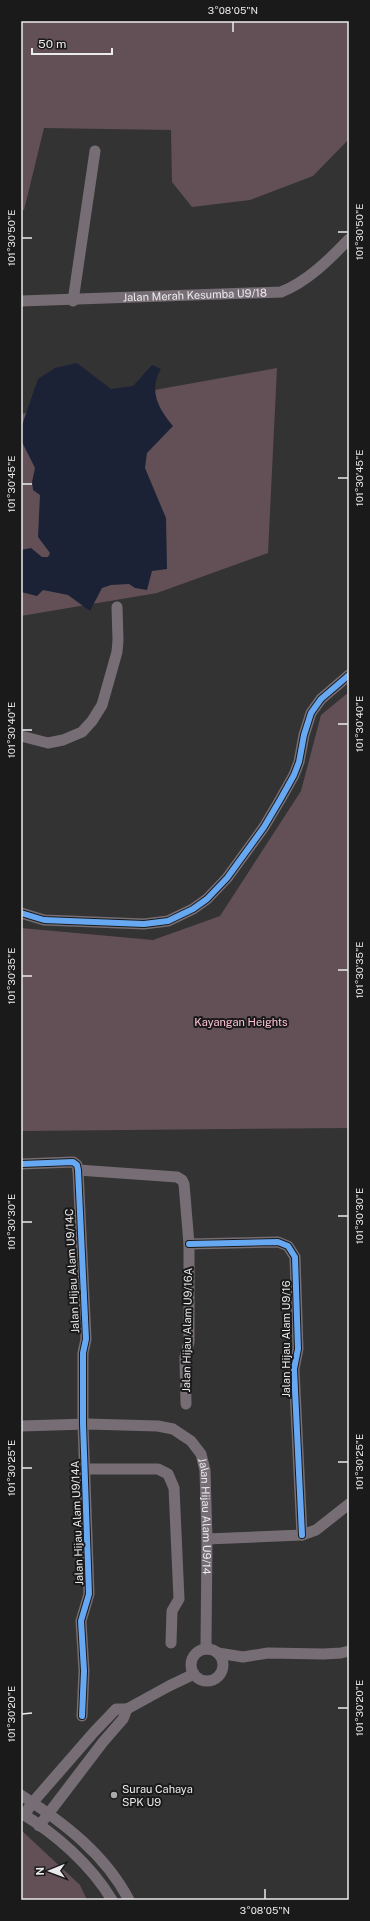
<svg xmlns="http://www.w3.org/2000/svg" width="370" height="1921" font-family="'Public Sans',sans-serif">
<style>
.green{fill:#635056}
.water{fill:#1b2236}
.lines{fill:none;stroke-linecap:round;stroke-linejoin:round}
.minor{stroke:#766e74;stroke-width:11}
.cycleway-casing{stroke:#1b1a1b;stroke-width:8}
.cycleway{stroke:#66a8f1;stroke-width:6}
.ticks{fill:none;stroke:#ebeaec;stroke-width:1.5}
.poi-dot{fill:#abaaab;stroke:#1b1a1b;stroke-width:1.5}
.labels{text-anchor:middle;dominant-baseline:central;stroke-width:4;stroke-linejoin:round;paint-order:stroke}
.street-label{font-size:11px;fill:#ebeaec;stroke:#1b1a1b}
.park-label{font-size:11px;fill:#fec2d6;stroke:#1b1a1b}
.poi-label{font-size:11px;fill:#ebeaec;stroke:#1b1a1b;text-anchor:start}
.neatline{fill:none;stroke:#ebeaec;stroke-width:1.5}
.ticks-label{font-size:10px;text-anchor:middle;fill:#ebeaec}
</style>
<rect width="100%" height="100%" fill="#333"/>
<g class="green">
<path d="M 21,21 L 349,21 L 349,139 L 313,176 L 250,200 L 192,207 L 172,182 L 171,130 L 44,128 L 24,210 L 21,210 Z"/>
<path d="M 277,368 L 268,553 L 157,593 L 21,616 L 21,414 Z"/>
<path d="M 349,692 L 349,1128 L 21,1131 L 21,928 L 153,940 L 220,916 L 301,791 L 321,715 Z"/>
<path d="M 21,1830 L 80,1885 L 87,1900 L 21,1900 Z"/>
</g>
<path class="water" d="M 77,363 L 111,389 L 133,386 L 152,365 L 161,369 C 148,391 159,409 173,426 L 147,453 L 145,468 L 166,518 L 167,569 L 152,571 L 147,590 L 135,588 L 129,584 L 111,585 L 102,588 L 90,611 L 68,595 L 43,590 L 37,596 L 21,592 L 21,550 L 31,548 L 42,557 L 48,557 L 50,553 L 38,537 L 40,495 L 33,490 L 32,482 L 35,468 L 21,440 L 21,428 L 38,379 L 55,368 Z"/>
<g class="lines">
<g class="minor">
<path id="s1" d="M 21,301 L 281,292 C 307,282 330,259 349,239"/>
<path d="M 73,301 L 95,151"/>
<path d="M 21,736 L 48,743 L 63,740 L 82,732 L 92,721 L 102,705 L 117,652 L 118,640 L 117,607"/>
<path d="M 21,913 L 44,920 L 144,924 L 168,921 L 193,909 L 207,899 L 227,878 L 264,827 L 280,800 L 294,775 L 299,762 L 304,735 L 311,713 L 321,699 L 349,675"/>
<path d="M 21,1164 L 73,1162 L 77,1165 L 78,1170 L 86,1339 L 83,1353 L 83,1424 L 89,1594 L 81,1621 L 84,1671 L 82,1716"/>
<path d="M 78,1170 L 177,1177 L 182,1180 L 184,1184 L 189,1244 L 189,1342 L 185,1357 L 186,1404"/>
<path d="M 189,1244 L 278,1242 L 288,1246 L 295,1257 L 298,1349 L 294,1369 L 302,1535"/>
<path id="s2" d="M 21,1426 L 87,1424 L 158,1426 L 173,1429 L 191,1441 L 201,1454 L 205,1470 L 207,1539 L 206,1644 L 208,1649"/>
<path d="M 85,1469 L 158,1469 L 168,1474 L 174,1488 L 179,1599 L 172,1611 L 171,1643"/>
<path d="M 207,1539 L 302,1535 L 316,1530 L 349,1504"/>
<circle cx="207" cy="1665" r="16"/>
<path d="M 218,1653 L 243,1657 L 268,1653 L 324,1654 L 341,1653 L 349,1651"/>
<path d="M 127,1709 L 169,1686 L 194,1674"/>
<path d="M 21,1795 C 64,1823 105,1854 129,1900"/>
<path d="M 21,1813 C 56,1834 91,1865 112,1900"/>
<path d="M 24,1815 L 33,1802 L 94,1732 L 116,1709 L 127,1709"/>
<path d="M 39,1826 L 103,1742 L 123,1719 L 127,1709"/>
</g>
<defs>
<g id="cycleway">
<path d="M 21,913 L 44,920 L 144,924 L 168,921 L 193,909 L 207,899 L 227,878 L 264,827 L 280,800 L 294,775 L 299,762 L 304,735 L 311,713 L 321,699 L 349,675"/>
<path d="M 21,1164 L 73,1162 L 77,1165 L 78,1170 L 86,1339 L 83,1353 L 83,1424 L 89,1594 L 81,1621 L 84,1671 L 82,1716"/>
<path d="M 189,1244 L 278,1242 L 288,1246 L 295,1257 L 298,1349 L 294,1369 L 302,1535"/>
</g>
</defs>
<use href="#cycleway" class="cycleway-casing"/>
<use href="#cycleway" class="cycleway"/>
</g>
<path class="ticks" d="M 233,22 L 233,32M 338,232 L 348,232M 22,238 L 32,238M 338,478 L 348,478M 22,484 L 32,484M 338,724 L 348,724M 22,730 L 32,730M 338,970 L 348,970M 22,976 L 32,976M 338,1216 L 348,1216M 22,1222 L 32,1222M 338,1462 L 348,1462M 22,1468 L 32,1468M 338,1708 L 348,1708M 22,1714 L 32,1713M 265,1889 L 265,1899"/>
<circle class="poi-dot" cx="114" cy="1795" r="4"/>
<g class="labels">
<g class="street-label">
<text stroke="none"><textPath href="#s1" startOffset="174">Jalan Merah Kesumba U9/18</textPath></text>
<text transform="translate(72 1271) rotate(-93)">Jalan Hijau Alam U9/14C</text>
<text transform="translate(187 1330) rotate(-89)">Jalan Hijau Alam U9/16A</text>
<text transform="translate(286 1339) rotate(-90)">Jalan Hijau Alam U9/16</text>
<text stroke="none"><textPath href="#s2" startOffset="253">Jalan Hijau Alam U9/14</textPath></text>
<text transform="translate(77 1523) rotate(-92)">Jalan Hijau Alam U9/14A</text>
</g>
<g class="park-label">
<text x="241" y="1022">Kayangan Heights</text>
</g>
<g class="poi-label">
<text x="122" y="1789">Surau Cahaya<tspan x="122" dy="13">SPK U9</tspan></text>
</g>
</g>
<rect width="370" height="1921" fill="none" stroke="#1b1a1b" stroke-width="44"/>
<g transform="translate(50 1871) rotate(269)" stroke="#1b1a1b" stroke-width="3" paint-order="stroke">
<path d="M0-3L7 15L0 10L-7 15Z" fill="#ebeaec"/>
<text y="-6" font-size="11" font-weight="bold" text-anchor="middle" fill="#ebeaec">N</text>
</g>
<path d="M32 48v6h80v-6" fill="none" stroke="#ebeaec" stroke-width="2"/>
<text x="38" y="48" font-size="12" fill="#ebeaec" stroke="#1b1a1b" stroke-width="3" paint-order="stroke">50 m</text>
<rect x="22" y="22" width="326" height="1877" class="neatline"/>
<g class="ticks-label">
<text x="233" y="14">3°08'05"N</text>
<text transform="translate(359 232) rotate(-90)" y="4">101°30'50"E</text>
<text transform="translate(11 238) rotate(-90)" y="4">101°30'50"E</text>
<text transform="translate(359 478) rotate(-90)" y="4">101°30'45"E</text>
<text transform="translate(11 484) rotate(-90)" y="4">101°30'45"E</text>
<text transform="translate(359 724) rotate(-90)" y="4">101°30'40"E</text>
<text transform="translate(11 730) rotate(-90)" y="4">101°30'40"E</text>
<text transform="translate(359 970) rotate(-90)" y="4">101°30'35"E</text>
<text transform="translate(11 976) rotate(-90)" y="4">101°30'35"E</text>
<text transform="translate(359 1216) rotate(-90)" y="4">101°30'30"E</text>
<text transform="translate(11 1222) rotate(-90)" y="4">101°30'30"E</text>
<text transform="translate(359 1462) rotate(-90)" y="4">101°30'25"E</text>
<text transform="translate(11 1468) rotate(-90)" y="4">101°30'25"E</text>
<text transform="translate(359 1708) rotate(-90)" y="4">101°30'20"E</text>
<text transform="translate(11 1714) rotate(-90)" y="4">101°30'20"E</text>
<text x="265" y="1914">3°08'05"N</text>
</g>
</svg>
